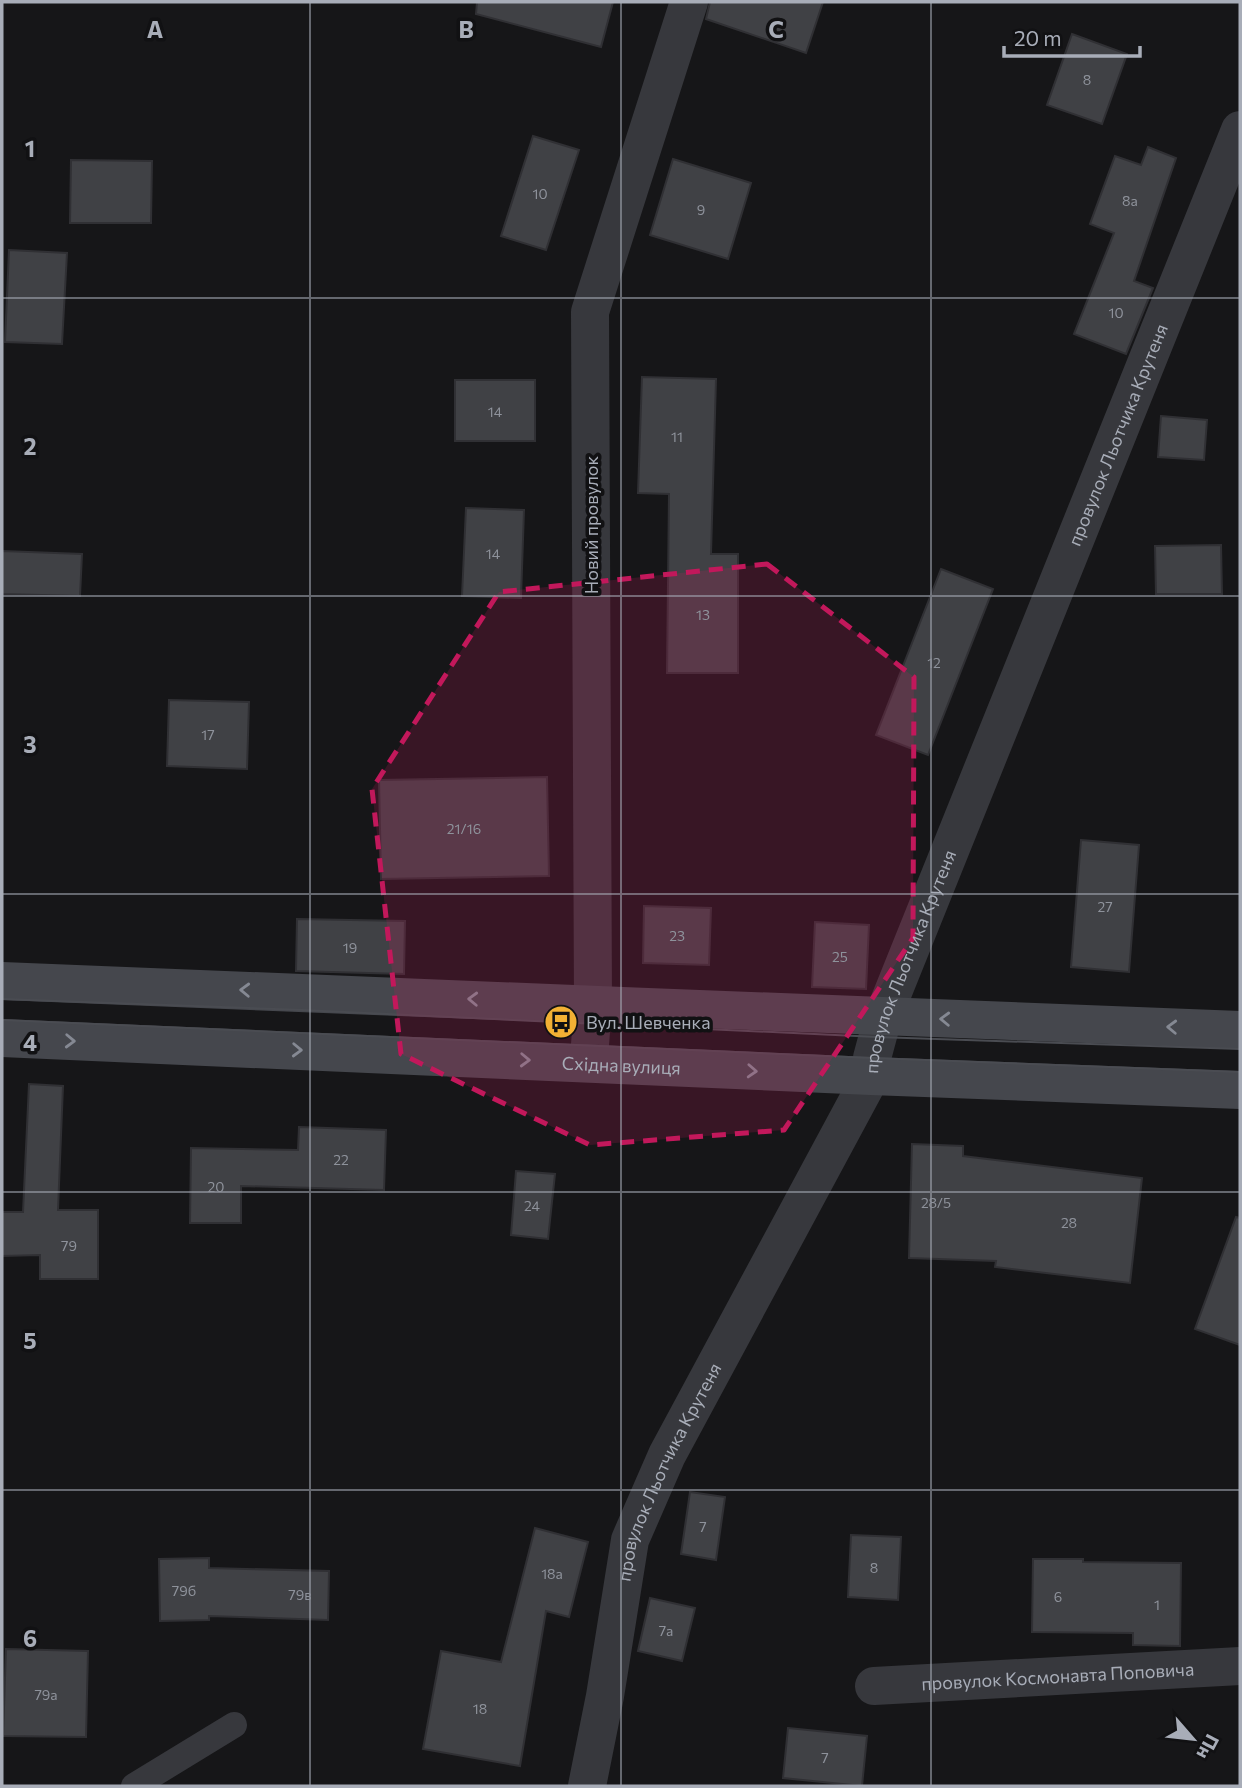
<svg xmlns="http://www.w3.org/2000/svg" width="1242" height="1788" font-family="Commissioner,sans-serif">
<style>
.building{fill:#404145;stroke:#303034;stroke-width:2}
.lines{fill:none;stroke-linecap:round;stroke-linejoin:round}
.lane{stroke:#37383d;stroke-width:26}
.street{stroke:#37383d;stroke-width:38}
.secondary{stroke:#45474d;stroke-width:38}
.tram{stroke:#4a4c52;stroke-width:2}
.oneway{stroke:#858993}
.marked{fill:#c2185b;fill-opacity:0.2;stroke:#c2185b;stroke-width:5;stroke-dasharray:14 9;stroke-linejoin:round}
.grid{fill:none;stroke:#a8adb8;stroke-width:2;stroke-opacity:0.55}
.labels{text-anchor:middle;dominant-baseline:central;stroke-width:7;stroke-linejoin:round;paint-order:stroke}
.number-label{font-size:14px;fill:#8e929b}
.street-label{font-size:18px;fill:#a8adb8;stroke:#111113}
.poi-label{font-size:18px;fill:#a8adb8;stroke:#111113;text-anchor:start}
.grid-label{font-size:23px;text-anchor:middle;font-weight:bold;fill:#a8adb8;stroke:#111113;stroke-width:7;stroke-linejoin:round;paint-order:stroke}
</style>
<rect width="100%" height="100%" fill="#161618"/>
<g class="building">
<path d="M 477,2 L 613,2 L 601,47 L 476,14 Z"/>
<path d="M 710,2 L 823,2 L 806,53 L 706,19 Z"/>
<path d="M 1072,34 L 1127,54 L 1102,124 L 1047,105 Z"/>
<path d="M 533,136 L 579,150 L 546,250 L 501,236 Z"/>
<path d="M 1148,147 L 1176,158 L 1134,281 L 1153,288 L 1126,354 L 1074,334 L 1114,233 L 1090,224 L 1115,156 L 1141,165 Z"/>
<path d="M 673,159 L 751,183 L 728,259 L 650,235 Z"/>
<path d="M 71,160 L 152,161 L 151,223 L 70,223 Z"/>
<path d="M 9,250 L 67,253 L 62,344 L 5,342 Z"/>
<path d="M 642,377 L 716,379 L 711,554 L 738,554 L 738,673 L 667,673 L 669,494 L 638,493 Z"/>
<rect x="455" y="380" width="80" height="61"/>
<path d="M 1161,416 L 1207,420 L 1204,460 L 1158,457 Z"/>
<path d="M 466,508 L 524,510 L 521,598 L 462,596 Z"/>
<path d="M 1221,545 L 1222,594 L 1156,594 L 1155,546 Z"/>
<path d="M 2,551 L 82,554 L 80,596 L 2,594 Z"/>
<path d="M 941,569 L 993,589 L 928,755 L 876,735 Z"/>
<path d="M 169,700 L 249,702 L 247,769 L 167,766 Z"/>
<path d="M 547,777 L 549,876 L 381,879 L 379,780 Z"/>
<path d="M 1081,840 L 1139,845 L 1129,972 L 1071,967 Z"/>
<path d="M 644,906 L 711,908 L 709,965 L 643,963 Z"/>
<path d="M 297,919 L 405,921 L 404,974 L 296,971 Z"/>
<path d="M 815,922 L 869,925 L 866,989 L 812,987 Z"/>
<path d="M 29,1084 L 63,1086 L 58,1210 L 98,1210 L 98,1279 L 40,1279 L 40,1255 L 2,1256 L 2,1212 L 23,1212 Z"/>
<path d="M 299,1127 L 386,1130 L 384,1190 L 241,1186 L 241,1223 L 190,1223 L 191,1148 L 298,1150 Z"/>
<path d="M 912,1144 L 963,1146 L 963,1156 L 1142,1178 L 1130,1283 L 995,1267 L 996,1261 L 909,1258 Z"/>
<path d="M 516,1171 L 555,1174 L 548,1239 L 511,1235 Z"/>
<path d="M 1236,1217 L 1240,1218 L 1240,1345 L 1195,1329 Z"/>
<path d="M 690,1492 L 725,1497 L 716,1560 L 681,1554 Z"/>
<path d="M 535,1528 L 588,1542 L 569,1617 L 546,1611 L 520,1766 L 423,1749 L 441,1651 L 501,1662 Z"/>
<path d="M 851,1535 L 901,1537 L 898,1600 L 848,1597 Z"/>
<path d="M 209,1558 L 209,1568 L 329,1571 L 328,1620 L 209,1616 L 209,1620 L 160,1621 L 159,1559 Z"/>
<path d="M 1033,1559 L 1083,1559 L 1083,1562 L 1181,1563 L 1180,1646 L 1133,1645 L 1133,1633 L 1032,1632 Z"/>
<path d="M 650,1598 L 695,1608 L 682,1661 L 638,1651 Z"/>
<path d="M 6,1649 L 88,1651 L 86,1737 L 3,1736 Z"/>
<path d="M 788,1728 L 867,1736 L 862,1786 L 783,1778 Z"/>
</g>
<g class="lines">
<path class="lane" d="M 134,1786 L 234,1725"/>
<g class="street">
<path d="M 590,1063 L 590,1045 L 593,1004 L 590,312 L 689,2"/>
<path id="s1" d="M 874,1686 L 1240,1666"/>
<path id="s2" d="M 587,1786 L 605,1696 L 630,1540 L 667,1455 L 871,1076 L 872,1058 L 883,1017 L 1240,130"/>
</g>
<g class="secondary">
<path d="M 2,981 C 415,997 827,1015 1240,1030"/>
<path id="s3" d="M 2,1038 L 871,1076 L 1240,1090"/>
</g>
<g class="tram">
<path d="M 2,999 L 302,1010 L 877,1037 L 1240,1049"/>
<path d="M 2,1020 L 872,1058 L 1240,1072"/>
</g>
</g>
<defs><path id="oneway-chevron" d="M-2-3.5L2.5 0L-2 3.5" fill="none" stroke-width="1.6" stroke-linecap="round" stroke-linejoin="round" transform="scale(1.75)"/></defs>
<g class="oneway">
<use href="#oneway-chevron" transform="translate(245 990) rotate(-178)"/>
<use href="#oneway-chevron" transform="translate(473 999) rotate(-178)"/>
<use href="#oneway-chevron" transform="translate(945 1019) rotate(-178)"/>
<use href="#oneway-chevron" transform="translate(1172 1027) rotate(-178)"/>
<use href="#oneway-chevron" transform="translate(70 1041) rotate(2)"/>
<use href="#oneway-chevron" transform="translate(297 1050) rotate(2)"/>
<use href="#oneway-chevron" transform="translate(525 1060) rotate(2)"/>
<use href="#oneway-chevron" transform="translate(752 1071) rotate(3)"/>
</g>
<path class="marked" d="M 767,564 L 914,677 L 913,938 L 784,1130 L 590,1145 L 401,1054 L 372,789 L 499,592 Z"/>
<path class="grid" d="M 310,2 L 310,1786M 621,2 L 621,1786M 931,2 L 931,1786M 2,298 L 1240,298M 2,596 L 1240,596M 2,894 L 1240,894M 2,1192 L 1240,1192M 2,1490 L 1240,1490"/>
<defs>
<symbol id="bus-disc" viewBox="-11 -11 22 22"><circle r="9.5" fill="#f2b134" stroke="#111113"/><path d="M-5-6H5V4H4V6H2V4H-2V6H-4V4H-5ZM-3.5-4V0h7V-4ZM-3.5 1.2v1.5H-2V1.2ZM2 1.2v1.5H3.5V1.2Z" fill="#111"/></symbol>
</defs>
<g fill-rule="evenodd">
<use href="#bus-disc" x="542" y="1003" width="38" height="38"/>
</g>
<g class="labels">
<g class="number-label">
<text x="1087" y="79">8</text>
<text x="540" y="193">10</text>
<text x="1130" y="200">8а</text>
<text x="701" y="209">9</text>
<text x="1116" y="312">10</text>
<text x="495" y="411">14</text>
<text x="677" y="436">11</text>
<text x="493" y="553">14</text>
<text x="703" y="614">13</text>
<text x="934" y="662">12</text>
<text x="208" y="734">17</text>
<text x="464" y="828">21/16</text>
<text x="1105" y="906">27</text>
<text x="677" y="935">23</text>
<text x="350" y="947">19</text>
<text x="840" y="956">25</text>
<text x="341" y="1159">22</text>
<text x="216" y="1186">20</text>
<text x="936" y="1202">28/5</text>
<text x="532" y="1205">24</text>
<text x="1069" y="1222">28</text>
<text x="69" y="1245">79</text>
<text x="703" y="1526">7</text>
<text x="874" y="1567">8</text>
<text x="552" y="1573">18а</text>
<text x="184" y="1590">79б</text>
<text x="300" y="1594">79в</text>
<text x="1058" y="1596">6</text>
<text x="1157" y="1604">1</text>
<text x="666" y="1630">7а</text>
<text x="46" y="1694">79а</text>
<text x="480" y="1708">18</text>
<text x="825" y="1757">7</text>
</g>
<g class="street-label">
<text stroke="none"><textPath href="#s2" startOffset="1461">провулок Льотчика Крутеня</textPath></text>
<text transform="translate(591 525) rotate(-90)">Новий провулок</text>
<text stroke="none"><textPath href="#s2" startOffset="894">провулок Льотчика Крутеня</textPath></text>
<text stroke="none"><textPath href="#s3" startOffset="620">Східна вулиця</textPath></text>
<text stroke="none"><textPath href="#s2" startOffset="327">провулок Льотчика Крутеня</textPath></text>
<text stroke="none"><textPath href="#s1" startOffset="184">провулок Космонавта Поповича</textPath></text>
</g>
<g class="poi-label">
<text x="586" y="1022">Вул. Шевченка</text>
</g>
</g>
<g class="grid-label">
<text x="155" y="38">A</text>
<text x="466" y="38">B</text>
<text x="776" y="38">C</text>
<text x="30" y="157">1</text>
<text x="30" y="455">2</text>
<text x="30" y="753">3</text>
<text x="30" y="1051">4</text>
<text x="30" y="1349">5</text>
<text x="30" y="1647">6</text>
</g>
<rect width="1242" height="1788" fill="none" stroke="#a8adb8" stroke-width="7"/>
<g transform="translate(1193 1739) rotate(118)" stroke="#111113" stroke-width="5" paint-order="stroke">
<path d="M0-5L12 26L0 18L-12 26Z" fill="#a8adb8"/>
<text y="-10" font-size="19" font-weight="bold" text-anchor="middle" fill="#a8adb8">Пн</text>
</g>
<path d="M1004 46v10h136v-10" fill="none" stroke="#a8adb8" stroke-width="3.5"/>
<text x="1014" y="46" font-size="21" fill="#a8adb8" stroke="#111113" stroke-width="5" paint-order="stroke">20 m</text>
</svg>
